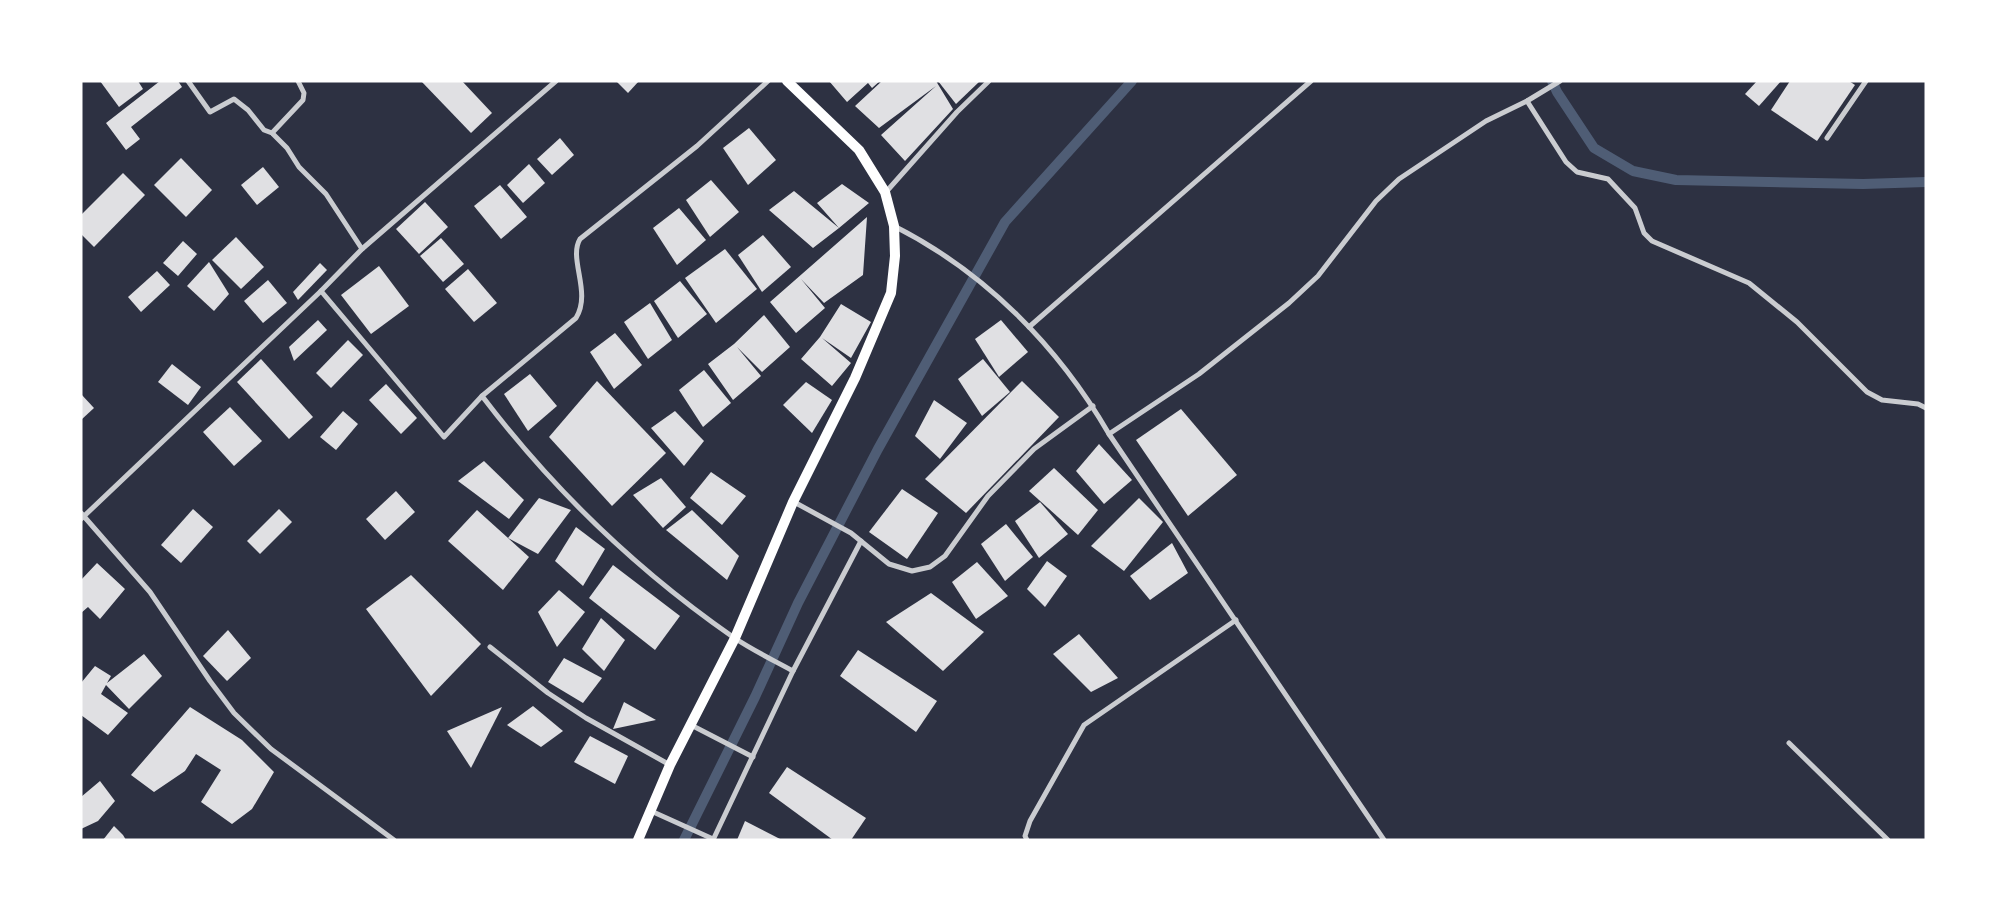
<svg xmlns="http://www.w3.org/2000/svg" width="2007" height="921" font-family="'Work Sans',sans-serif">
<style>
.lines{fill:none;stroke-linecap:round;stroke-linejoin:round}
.stream{stroke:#4f5d75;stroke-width:10}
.building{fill:#e0e0e3}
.minor{stroke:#caccd0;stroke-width:5}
.secondary{stroke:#fff;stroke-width:10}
</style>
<rect width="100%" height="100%" fill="#2d3142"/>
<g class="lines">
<g class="stream">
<path d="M 1552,81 L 1557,92 L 1594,148 L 1633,171 L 1676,180 L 1863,184 L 1926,182"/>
<path d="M 684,840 L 755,697 L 798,603 L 878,449 L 1005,222 L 1132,81"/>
</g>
</g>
<g class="building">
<path d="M 100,81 L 138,81 L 143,89 L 119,107 Z"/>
<path d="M 160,81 L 178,81 L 182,87 L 131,127 L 140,139 L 126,150 L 106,123 Z"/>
<path d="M 421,81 L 462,81 L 492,113 L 471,133 Z"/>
<path d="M 616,81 L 639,81 L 628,93 Z"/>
<path d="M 829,81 L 880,81 L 872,88 L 868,83 L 847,102 Z"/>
<path d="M 882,81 L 936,81 L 953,109 L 905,161 L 881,135 L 936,86 L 879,128 L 855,106 Z"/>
<path d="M 938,81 L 980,81 L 956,104 Z"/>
<path d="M 1757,81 L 1781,81 L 1759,106 L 1745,94 Z"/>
<path d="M 1790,81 L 1849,81 L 1855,85 L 1817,141 L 1771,110 Z"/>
<path d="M 749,128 L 776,160 L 748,185 L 723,148 Z"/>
<path d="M 560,138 L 574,155 L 552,175 L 537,159 Z"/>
<path d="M 181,158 L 212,190 L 186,217 L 154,185 Z"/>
<path d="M 529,164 L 545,183 L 523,203 L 507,185 Z"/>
<path d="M 263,167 L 279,187 L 257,205 L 241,185 Z"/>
<path d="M 123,173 L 145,195 L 94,247 L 81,234 L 81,215 Z"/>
<path d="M 711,180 L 739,212 L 710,237 L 686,200 Z"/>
<path d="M 842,184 L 869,203 L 839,228 L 813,248 L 769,210 L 794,191 L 839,228 L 817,203 Z"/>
<path d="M 500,185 L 527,217 L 501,239 L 474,206 Z"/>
<path d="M 425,202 L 448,227 L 419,254 L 396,229 Z"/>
<path d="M 679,208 L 706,240 L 677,265 L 653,228 Z"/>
<path d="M 867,217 L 863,275 L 824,303 L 801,279 L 825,308 L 796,333 L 770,302 Z"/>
<path d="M 763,235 L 791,267 L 762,292 L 738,255 Z"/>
<path d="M 236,237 L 264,267 L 241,289 L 212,260 Z"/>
<path d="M 441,238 L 464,264 L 443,282 L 420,256 Z"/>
<path d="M 183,241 L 197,254 L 178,276 L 163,263 Z"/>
<path d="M 725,249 L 757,289 L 716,323 L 685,278 Z"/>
<path d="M 209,262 L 229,294 L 214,311 L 187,286 Z"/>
<path d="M 320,263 L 327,270 L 298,300 L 293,292 Z"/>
<path d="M 379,266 L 409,306 L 371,334 L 341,295 Z"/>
<path d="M 468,269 L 497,303 L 474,322 L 445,289 Z"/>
<path d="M 157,271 L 170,285 L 141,312 L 128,297 Z"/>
<path d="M 268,280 L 287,303 L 263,323 L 244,301 Z"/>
<path d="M 680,281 L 707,314 L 678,338 L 654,301 Z"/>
<path d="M 650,303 L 672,340 L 648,359 L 624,322 Z"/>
<path d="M 841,304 L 871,322 L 851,358 L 822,338 L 851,363 L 832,386 L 801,359 L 820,337 Z"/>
<path d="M 764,315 L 790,347 L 762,372 L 737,347 L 761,376 L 733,400 L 708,364 L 734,344 Z"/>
<path d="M 318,320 L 327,330 L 294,361 L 289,347 Z"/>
<path d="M 1001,320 L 1028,352 L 999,377 L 975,339 Z"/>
<path d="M 615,333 L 642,365 L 614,389 L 590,352 Z"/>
<path d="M 348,340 L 363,355 L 331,388 L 316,373 Z"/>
<path d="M 261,359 L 313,417 L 289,439 L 237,382 Z"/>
<path d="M 983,359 L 1010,392 L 982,416 L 958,379 Z"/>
<path d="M 172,364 L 201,387 L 188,405 L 158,382 Z"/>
<path d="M 704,370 L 731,403 L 703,427 L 679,390 Z"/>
<path d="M 530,374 L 557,406 L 528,431 L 504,394 Z"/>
<path d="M 597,381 L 666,453 L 612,506 L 549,437 Z"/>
<path d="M 1022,381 L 1059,417 L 966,513 L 925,479 Z"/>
<path d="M 806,382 L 832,400 L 812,433 L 783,405 Z"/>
<path d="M 386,384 L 417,418 L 401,434 L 369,400 Z"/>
<path d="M 81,394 L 94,408 L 81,420 Z"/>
<path d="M 934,400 L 967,423 L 940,459 L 915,436 Z"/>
<path d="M 230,407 L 262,441 L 234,466 L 203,432 Z"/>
<path d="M 1181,409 L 1237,475 L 1188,516 L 1136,440 Z"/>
<path d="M 343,411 L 358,424 L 336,450 L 320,437 Z"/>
<path d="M 675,411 L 704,441 L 684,466 L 651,428 Z"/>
<path d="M 1099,444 L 1132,480 L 1104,504 L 1076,471 Z"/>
<path d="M 484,461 L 524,500 L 509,519 L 458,481 Z"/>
<path d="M 1054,468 L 1098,510 L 1078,535 L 1029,491 Z"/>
<path d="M 711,472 L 746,496 L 722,525 L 690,498 Z"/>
<path d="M 661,478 L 686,507 L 663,528 L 633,495 Z"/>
<path d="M 902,489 L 938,513 L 907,559 L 869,532 Z"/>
<path d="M 396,491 L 415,512 L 385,540 L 366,519 Z"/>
<path d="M 539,498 L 571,510 L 538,554 L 508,538 Z"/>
<path d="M 1139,498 L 1163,522 L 1124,571 L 1091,546 Z"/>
<path d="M 1040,502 L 1068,534 L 1039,558 L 1015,521 Z"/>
<path d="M 193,509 L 213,527 L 181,563 L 161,545 Z"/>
<path d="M 279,509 L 292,522 L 260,554 L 247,541 Z"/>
<path d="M 477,510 L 529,557 L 503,590 L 448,541 Z"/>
<path d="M 692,510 L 739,556 L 727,580 L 666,530 Z"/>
<path d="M 1006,524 L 1033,557 L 1005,581 L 981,544 Z"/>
<path d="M 576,527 L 605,549 L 583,586 L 555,561 Z"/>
<path d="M 1172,543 L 1188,573 L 1150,600 L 1130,576 Z"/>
<path d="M 1047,561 L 1067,576 L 1045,607 L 1027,589 Z"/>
<path d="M 977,562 L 1008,596 L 976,619 L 952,582 Z"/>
<path d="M 97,563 L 125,589 L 100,619 L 88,607 L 81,613 L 81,580 Z"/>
<path d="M 613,565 L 680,616 L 655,650 L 589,598 Z"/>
<path d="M 411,575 L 481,644 L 431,696 L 366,609 Z"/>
<path d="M 559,590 L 585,612 L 557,647 L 538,612 Z"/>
<path d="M 931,593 L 984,632 L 943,671 L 886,622 Z"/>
<path d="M 601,618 L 625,640 L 604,671 L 582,649 Z"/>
<path d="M 228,630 L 251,658 L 227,681 L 203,656 Z"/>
<path d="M 1079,634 L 1118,678 L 1091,692 L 1053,654 Z"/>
<path d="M 858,650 L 937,701 L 916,732 L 840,676 Z"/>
<path d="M 144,654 L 162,676 L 129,709 L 106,685 L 101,694 L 128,713 L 108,735 L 81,715 L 81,683 L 95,666 L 111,676 L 107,683 Z"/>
<path d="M 564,658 L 602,678 L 583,703 L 548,682 Z"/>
<path d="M 624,702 L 656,720 L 613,729 Z"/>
<path d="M 533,706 L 563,731 L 541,747 L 507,725 Z"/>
<path d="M 190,707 L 242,740 L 274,772 L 252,809 L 232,824 L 201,802 L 221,770 L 196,754 L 185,771 L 154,792 L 131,775 Z"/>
<path d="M 502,707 L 471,768 L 447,731 Z"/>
<path d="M 590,736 L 628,756 L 615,784 L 574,762 Z"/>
<path d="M 787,767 L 866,818 L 851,840 L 833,840 L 769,793 Z"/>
<path d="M 100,781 L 115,801 L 98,821 L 81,829 L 81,797 Z"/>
<path d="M 745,821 L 782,840 L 737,840 Z"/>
<path d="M 114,826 L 123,835 L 126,840 L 103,840 Z"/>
</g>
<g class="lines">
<g class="minor">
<path d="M 188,81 L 210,112 L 234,99 L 248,110 L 264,130 L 272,133 L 287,148 L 299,167 L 326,194 L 362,249"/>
<path d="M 1527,101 L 1566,162 L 1577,172 L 1608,179 L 1635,208 L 1644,233 L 1652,241 L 1749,283 L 1797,322 L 1867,392 L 1882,400 L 1918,404 L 1926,408"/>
<path d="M 272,133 L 303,100 L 304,93 L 298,81"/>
<path d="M 1827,138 L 1866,81"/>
<path d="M 886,192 L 957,112 L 989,81"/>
<path d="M 894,226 C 985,272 1058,346 1109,434 L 1384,840"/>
<path d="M 321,291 L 444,437 L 482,396 L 576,318 C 592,292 568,259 580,239 L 697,146 L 768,81"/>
<path d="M 1029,327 L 1311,81"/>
<path d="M 482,396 C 552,488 638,571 733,637 C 752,650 773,660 793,671"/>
<path d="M 1109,434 L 1199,374 L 1289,303 L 1318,276 L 1376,201 L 1399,179 L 1486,121 L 1527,101 L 1560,81"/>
<path d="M 794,502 L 851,533 L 889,564 L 912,571 L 930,567 L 945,556 L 988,496 L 1034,449 L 1093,406"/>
<path d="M 81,513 L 150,592 L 210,681 L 234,713 L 271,749 L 394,840"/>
<path d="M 81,519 L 321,291 L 362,249 L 556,81"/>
<path d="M 490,647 L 548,693 L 586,718 L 670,765"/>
<path d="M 691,725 L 753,757"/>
<path d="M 1789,743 L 1888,840"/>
<path d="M 651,811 L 713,839"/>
<path d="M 713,840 L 793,671 L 861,541"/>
<path d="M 1027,840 L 1025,836 L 1030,821 L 1084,725 L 1236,620"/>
</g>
<path class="secondary" d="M 638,840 L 670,765 L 735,638 L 793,502 L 855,378 L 891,293 L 895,256 L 894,226 L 885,192 L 859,150 L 787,81"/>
</g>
<rect width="2007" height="921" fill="none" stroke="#ffffff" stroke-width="165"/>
</svg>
